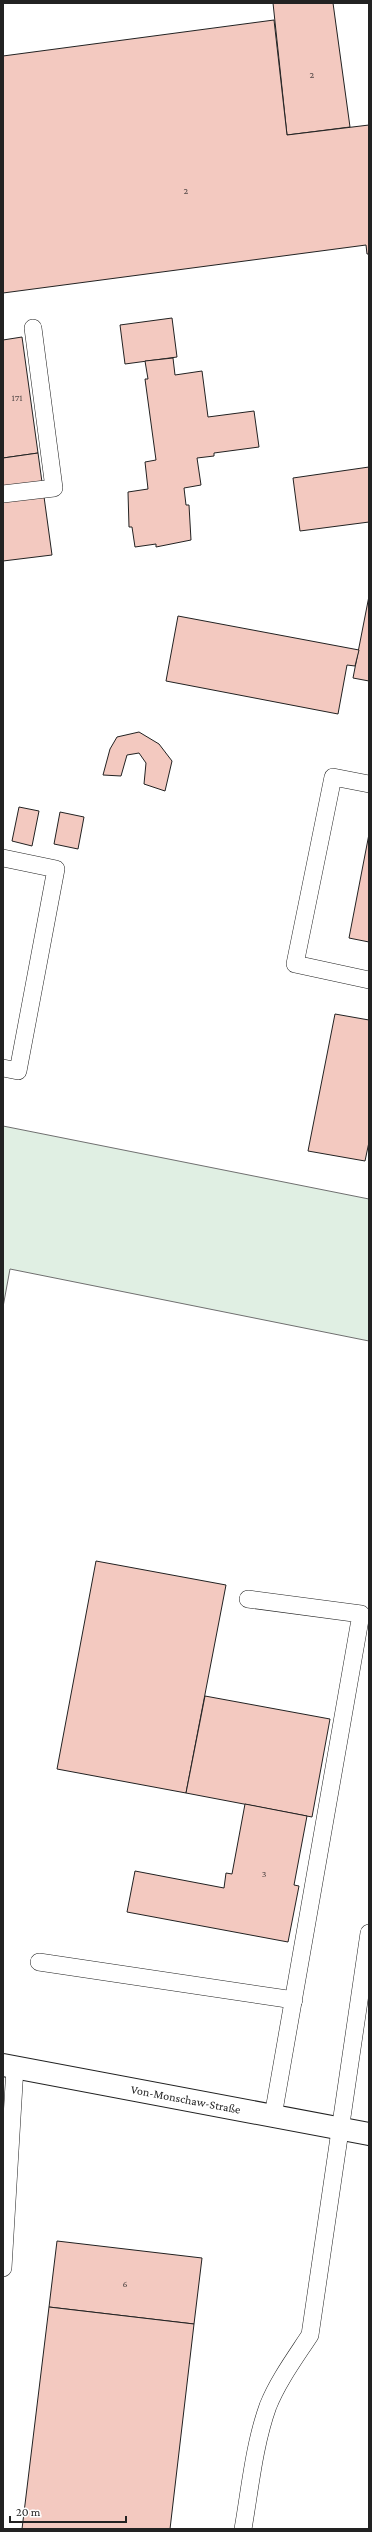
<svg xmlns="http://www.w3.org/2000/svg" width="372" height="2532" font-family="'Crimson Pro',serif">
<style>
.green{fill:#e0efe3;stroke:#6f6f6f}
.building{fill:#f3c9c0;stroke:#222}
.lines{fill:none;stroke-linecap:round;stroke-linejoin:round}
.lane-casing{stroke:#222;stroke-width:18}
.street-casing{stroke:#222;stroke-width:24}
.lane{stroke:#fff;stroke-width:17}
.street{stroke:#fff;stroke-width:22}
.labels{text-anchor:middle;dominant-baseline:central;stroke-width:3;stroke-linejoin:round;paint-order:stroke}
.number-label{font-size:10px;fill:#564c4a}
.street-label{font-size:12px;fill:#222;stroke:#fff}
</style>
<rect width="100%" height="100%" fill="#fff"/>
<path class="green" d="M 3,1126 L 369,1199 L 369,1341 L 10,1269 L 3,1307 Z"/>
<g class="building">
<path d="M 273,3 L 333,3 L 350,127 L 287,135 Z"/>
<path d="M 274,20 L 287,135 L 369,125 L 369,254 L 367,254 L 366,245 L 3,293 L 3,56 Z"/>
<path d="M 172,318 L 177,357 L 125,364 L 120,325 Z"/>
<path d="M 22,337 L 38,453 L 3,458 L 3,340 Z"/>
<path d="M 173,358 L 175,375 L 202,371 L 208,417 L 254,411 L 259,447 L 214,453 L 214,456 L 197,458 L 201,485 L 184,488 L 186,505 L 189,505 L 191,540 L 156,547 L 156,544 L 135,547 L 132,527 L 129,527 L 128,492 L 148,489 L 145,462 L 156,460 L 145,379 L 148,379 L 145,361 Z"/>
<path d="M 38,453 L 52,555 L 3,561 L 3,458 Z"/>
<path d="M 369,467 L 369,522 L 300,531 L 293,478 Z"/>
<path d="M 369,596 L 369,681 L 353,678 Z"/>
<path d="M 178,616 L 359,650 L 355,666 L 347,665 L 338,714 L 166,681 Z"/>
<path d="M 139,732 L 159,744 L 172,761 L 165,791 L 144,784 L 146,763 L 139,753 L 127,755 L 121,776 L 103,775 L 110,749 L 117,737 Z"/>
<path d="M 19,807 L 39,811 L 32,846 L 12,841 Z"/>
<path d="M 60,812 L 84,817 L 78,849 L 54,844 Z"/>
<path d="M 369,834 L 369,942 L 349,938 Z"/>
<path d="M 335,1014 L 369,1020 L 369,1142 L 365,1161 L 308,1151 Z"/>
<path d="M 96,1561 L 226,1585 L 186,1793 L 57,1769 Z"/>
<path d="M 205,1696 L 330,1719 L 312,1817 L 186,1793 Z"/>
<path d="M 245,1804 L 307,1816 L 294,1885 L 299,1886 L 288,1942 L 127,1912 L 135,1871 L 224,1888 L 226,1873 L 232,1874 Z"/>
<path d="M 57,2241 L 202,2258 L 194,2324 L 49,2307 Z"/>
<path d="M 49,2307 L 194,2324 L 170,2529 L 22,2529 Z"/>
</g>
<g class="lines">
<defs>
<g id="lane">
<path d="M 3,494 L 54,488 L 33,328"/>
<path d="M 369,784 L 333,777 L 295,964 L 369,980"/>
<path d="M 3,858 L 56,869 L 18,1071 L 3,1068"/>
<path d="M 248,1599 L 361,1614 L 273,2116"/>
<path d="M 39,1962 L 294,2000"/>
<path d="M 3,2268 L 15,2067"/>
<path d="M 243,2529 C 250,2489 254,2445 268,2406 C 278,2381 295,2358 310,2335 L 369,1933"/>
</g>
<g id="street">
<path id="s1" d="M 3,2065 L 369,2134"/>
</g>
</defs>
<use href="#lane" class="lane-casing"/>
<use href="#street" class="street-casing"/>
<use href="#lane" class="lane"/>
<use href="#street" class="street"/>
</g>
<g class="labels">
<g class="number-label">
<text x="312" y="74">2</text>
<text x="186" y="190">2</text>
<text x="17" y="397">171</text>
<text x="264" y="1873">3</text>
<text x="125" y="2283">6</text>
</g>
<g class="street-label">
<text stroke="none"><textPath href="#s1" startOffset="186">Von-Monschaw-Straße</textPath></text>
</g>
</g>
<rect width="372" height="2532" fill="none" stroke="#222222" stroke-width="8"/>
<path d="M10 2516v6h116v-6" fill="none" stroke="#222222" stroke-width="2"/>
<text x="16" y="2516" font-size="12" fill="#222222" stroke="#ffffff" stroke-width="3" paint-order="stroke">20 m</text>
</svg>
